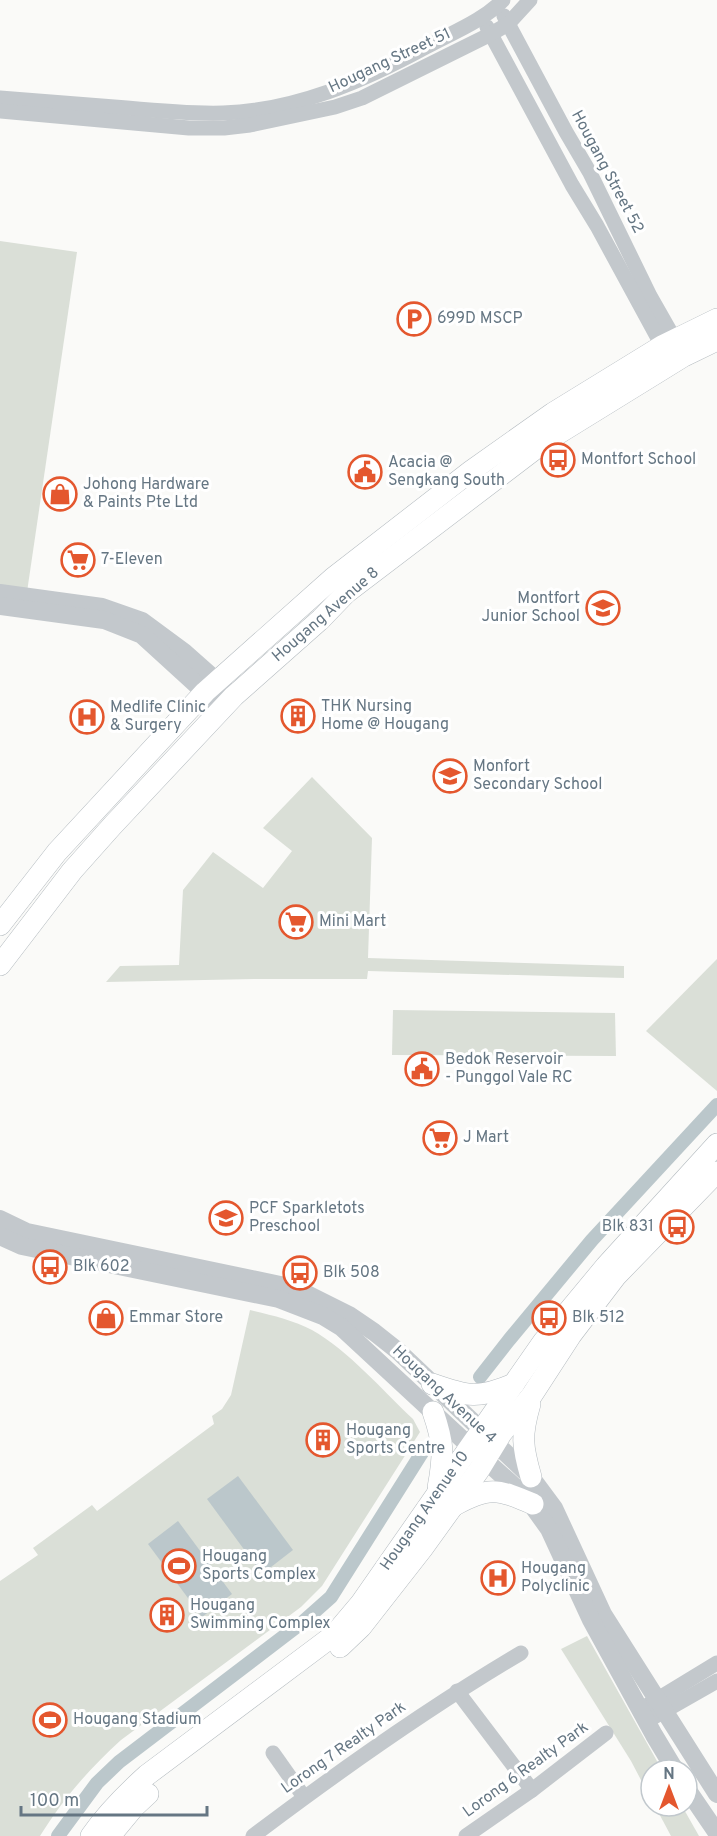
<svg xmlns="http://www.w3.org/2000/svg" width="717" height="1836" font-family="Overpass,sans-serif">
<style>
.green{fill:#dadfd7}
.water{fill:#bbc7cb}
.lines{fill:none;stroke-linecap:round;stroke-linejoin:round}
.canal{stroke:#bbc7cb;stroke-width:14}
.secondary-casing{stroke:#b3babf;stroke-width:22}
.minor{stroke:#c3c8cc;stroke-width:15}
.tertiary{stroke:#c3c8cc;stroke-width:18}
.secondary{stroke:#fff;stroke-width:21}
.labels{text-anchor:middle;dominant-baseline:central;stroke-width:6;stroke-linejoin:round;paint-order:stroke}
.street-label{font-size:16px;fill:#657683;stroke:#fff}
.poi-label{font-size:16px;fill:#657683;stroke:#fff;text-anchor:start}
</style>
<rect width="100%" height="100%" fill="#fafaf8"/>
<g class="green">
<path d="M 0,241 L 77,252 L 27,592 L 0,588 Z"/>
<path d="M 312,777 L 372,838 L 368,958 L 624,966 L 624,978 L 368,971 L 367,979 L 254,979 L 106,982 L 120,966 L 179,965 L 183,890 L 213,852 L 263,888 L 292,851 L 263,828 Z"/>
<path d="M 717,959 L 717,1091 L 646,1031 Z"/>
<path d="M 393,1010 L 615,1013 L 616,1056 L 392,1055 Z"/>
<path d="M 250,1310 C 271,1315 293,1320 312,1330 C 348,1350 382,1390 413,1419 L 420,1432 L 322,1586 L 301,1607 L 121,1740 C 89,1769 63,1799 40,1836 L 0,1836 L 0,1581 L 38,1555 L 33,1548 L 92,1505 L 97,1511 L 214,1424 L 212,1416 L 222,1409 L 231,1395 Z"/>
<path d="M 587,1636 L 662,1770 L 651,1770 L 651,1799 L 631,1761 L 561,1649 Z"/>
<path d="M 655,1806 L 682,1806 L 699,1836 L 671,1836 Z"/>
</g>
<g class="water">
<path d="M 238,1476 L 293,1550 L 262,1574 L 207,1499 Z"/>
<path d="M 178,1521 L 232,1594 L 202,1617 L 148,1544 Z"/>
</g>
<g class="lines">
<g class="canal">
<path d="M 480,1377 L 509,1340 L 592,1240 L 717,1105"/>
<path d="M 58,1836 L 97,1783 L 119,1762 L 304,1621 L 331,1597 L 423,1451"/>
</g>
<defs>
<g id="secondary">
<path d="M 0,925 L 57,852 L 205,692 L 333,578 L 471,471 L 553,413 L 662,346 L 717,319"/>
<path d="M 0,965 L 72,871 L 113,825 L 234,696 L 321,619 L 346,593 L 543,443 L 684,356 L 717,340"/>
<path d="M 432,1384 C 469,1397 478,1399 514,1384"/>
<path d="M 530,1404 C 521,1435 522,1446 531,1477"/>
<path d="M 433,1412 C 444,1444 444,1455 438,1488"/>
<path d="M 455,1505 C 489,1486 498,1489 533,1504"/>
<path d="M 340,1647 L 361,1627 L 422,1549 L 479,1470 L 501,1434 L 532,1395 L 571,1335 L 616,1276 L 717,1172"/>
<path d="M 91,1836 C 107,1813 126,1794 147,1775 L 334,1635 L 361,1603 L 543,1342 L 606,1266 L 717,1144"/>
<path d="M 110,1836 L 134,1807 L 148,1794"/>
</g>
</defs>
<use href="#secondary" class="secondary-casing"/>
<g class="minor">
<path d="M 504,16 L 566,132 L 590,173 L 650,296 L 679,347"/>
<path d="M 487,27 L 572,185 L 597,226 L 666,353"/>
<path d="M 0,98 C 42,101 85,105 127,108 C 159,111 191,114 223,113 C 294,111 364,81 426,47 C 451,33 483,21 503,0"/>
<path d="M 0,111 L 189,128 L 224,128 L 250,125 L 335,107 L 362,98 L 491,34 L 508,24 L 530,0"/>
<path d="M 457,1691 L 532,1790"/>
<path d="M 648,1705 L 717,1663"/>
<path d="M 654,1717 L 717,1681"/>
<path d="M 273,1753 L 304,1797"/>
<path d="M 253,1836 C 339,1771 428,1708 521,1653"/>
<path d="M 466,1836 L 532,1790 L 606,1733"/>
</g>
<g class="tertiary">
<path d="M 0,593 L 102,607 L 142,621 L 184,652 L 228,691"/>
<path d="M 0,606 L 104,620 L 142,635 L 222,708"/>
<path d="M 0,1219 L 27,1232 L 285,1286 L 309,1295 L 349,1315 L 374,1332 L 398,1351 L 531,1477 L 554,1508 L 603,1614 L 717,1794"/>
<path d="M 0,1236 L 22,1246 L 279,1299 L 323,1316 L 341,1327 L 463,1440 L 526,1497 L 549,1529 L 591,1620 L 654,1735 L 675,1770"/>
<path d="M 687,1789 L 717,1833"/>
</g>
<use href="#secondary" class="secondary"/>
</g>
<defs>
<symbol id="parking-ring" viewBox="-11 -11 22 22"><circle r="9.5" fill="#fff" stroke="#e4572e" stroke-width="1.5"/><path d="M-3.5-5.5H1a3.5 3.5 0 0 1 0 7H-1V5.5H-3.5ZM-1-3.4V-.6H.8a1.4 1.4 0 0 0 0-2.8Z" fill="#e4572e"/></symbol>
<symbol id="bus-ring" viewBox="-11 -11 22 22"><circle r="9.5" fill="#fff" stroke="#e4572e" stroke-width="1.5"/><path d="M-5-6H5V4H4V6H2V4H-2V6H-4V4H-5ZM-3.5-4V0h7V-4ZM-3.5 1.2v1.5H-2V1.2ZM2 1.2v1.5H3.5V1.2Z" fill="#e4572e"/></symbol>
<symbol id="civic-ring" viewBox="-11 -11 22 22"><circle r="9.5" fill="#fff" stroke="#e4572e" stroke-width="1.5"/><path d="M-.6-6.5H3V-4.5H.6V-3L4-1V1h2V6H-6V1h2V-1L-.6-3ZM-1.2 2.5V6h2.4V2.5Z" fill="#e4572e"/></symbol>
<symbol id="shop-ring" viewBox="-11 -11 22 22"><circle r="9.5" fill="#fff" stroke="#e4572e" stroke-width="1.5"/><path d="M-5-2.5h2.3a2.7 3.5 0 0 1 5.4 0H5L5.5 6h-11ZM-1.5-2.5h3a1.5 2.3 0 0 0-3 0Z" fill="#e4572e"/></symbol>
<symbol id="supermarket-ring" viewBox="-11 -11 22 22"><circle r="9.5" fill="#fff" stroke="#e4572e" stroke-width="1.5"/><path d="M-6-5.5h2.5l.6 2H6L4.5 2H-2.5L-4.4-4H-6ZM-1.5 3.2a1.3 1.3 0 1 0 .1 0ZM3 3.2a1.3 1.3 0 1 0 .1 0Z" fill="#e4572e"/></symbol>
<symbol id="school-ring" viewBox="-11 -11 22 22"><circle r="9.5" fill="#fff" stroke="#e4572e" stroke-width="1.5"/><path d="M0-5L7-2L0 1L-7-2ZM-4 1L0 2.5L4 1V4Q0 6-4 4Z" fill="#e4572e"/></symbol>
<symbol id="building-ring" viewBox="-11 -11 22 22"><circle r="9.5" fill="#fff" stroke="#e4572e" stroke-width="1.5"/><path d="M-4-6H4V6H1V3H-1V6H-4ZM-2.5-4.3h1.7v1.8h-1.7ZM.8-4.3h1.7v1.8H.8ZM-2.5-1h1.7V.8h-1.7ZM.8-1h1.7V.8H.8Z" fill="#e4572e"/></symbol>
<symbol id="hospital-ring" viewBox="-11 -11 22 22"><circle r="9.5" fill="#fff" stroke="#e4572e" stroke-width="1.5"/><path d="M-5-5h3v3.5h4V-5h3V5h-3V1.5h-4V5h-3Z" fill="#e4572e"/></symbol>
<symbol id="stadium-ring" viewBox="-11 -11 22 22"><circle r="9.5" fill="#fff" stroke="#e4572e" stroke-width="1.5"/><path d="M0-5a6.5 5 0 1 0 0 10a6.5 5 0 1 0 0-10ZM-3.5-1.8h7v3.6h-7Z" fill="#e4572e"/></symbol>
</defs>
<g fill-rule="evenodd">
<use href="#parking-ring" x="395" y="300" width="38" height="38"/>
<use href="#bus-ring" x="539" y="441" width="38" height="38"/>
<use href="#civic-ring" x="346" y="453" width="38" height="38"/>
<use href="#shop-ring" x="41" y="475" width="38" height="38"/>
<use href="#supermarket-ring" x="59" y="541" width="38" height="38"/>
<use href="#school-ring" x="584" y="589" width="38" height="38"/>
<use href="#building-ring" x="279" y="697" width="38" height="38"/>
<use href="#hospital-ring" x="68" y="698" width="38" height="38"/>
<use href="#school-ring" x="431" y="757" width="38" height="38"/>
<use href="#supermarket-ring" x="277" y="903" width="38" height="38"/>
<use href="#civic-ring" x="403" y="1050" width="38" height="38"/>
<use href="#supermarket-ring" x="421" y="1119" width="38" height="38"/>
<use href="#school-ring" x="207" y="1199" width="38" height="38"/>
<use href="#bus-ring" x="658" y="1208" width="38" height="38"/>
<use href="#bus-ring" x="31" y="1248" width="38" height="38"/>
<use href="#bus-ring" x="281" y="1254" width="38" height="38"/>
<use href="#shop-ring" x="87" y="1299" width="38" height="38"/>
<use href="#bus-ring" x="530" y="1299" width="38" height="38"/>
<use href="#building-ring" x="304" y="1421" width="38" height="38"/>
<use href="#stadium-ring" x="160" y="1547" width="38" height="38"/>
<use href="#hospital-ring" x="479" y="1559" width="38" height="38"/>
<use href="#building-ring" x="148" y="1596" width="38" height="38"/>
<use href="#stadium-ring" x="31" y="1701" width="38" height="38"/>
</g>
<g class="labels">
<g class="street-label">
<text transform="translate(390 61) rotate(-25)">Hougang Street 51</text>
<text transform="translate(607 172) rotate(62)">Hougang Street 52</text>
<text transform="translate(326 615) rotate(-41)">Hougang Avenue 8</text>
<text transform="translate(444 1395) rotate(43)">Hougang Avenue 4</text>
<text transform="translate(425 1511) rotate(-55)">Hougang Avenue 10</text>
<text transform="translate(344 1748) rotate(-35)">Lorong 7 Realty Park</text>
<text transform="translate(526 1770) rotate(-36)">Lorong 6 Realty Park</text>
</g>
<g class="poi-label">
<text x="437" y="319">699D MSCP</text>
<text x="581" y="460">Montfort School</text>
<text x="388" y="463">Acacia @<tspan x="388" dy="18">Sengkang South</tspan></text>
<text x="83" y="485">Johong Hardware<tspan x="83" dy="18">&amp; Paints Pte Ltd</tspan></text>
<text x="101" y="560">7-Eleven</text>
<text x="580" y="599" text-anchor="end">Montfort<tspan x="580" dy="18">Junior School</tspan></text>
<text x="321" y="707">THK Nursing<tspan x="321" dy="18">Home @ Hougang</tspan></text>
<text x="110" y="708">Medlife Clinic<tspan x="110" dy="18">&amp; Surgery</tspan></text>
<text x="473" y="767">Monfort<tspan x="473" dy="18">Secondary School</tspan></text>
<text x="319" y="922">Mini Mart</text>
<text x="445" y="1060">Bedok Reservoir<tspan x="445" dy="18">- Punggol Vale RC</tspan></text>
<text x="463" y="1138">J Mart</text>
<text x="249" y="1209">PCF Sparkletots<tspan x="249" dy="18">Preschool</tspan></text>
<text x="654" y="1227" text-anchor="end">Blk 831</text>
<text x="73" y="1267">Blk 602</text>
<text x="323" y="1273">Blk 508</text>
<text x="129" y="1318">Emmar Store</text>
<text x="572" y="1318">Blk 512</text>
<text x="346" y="1431">Hougang<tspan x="346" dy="18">Sports Centre</tspan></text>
<text x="202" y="1557">Hougang<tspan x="202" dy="18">Sports Complex</tspan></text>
<text x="521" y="1569">Hougang<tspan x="521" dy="18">Polyclinic</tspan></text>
<text x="190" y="1606">Hougang<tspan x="190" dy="18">Swimming Complex</tspan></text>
<text x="73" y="1720">Hougang Stadium</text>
</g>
</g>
<g transform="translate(669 1788)"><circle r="28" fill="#ffffff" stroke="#c1c8cd" stroke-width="1.5"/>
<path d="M0-4.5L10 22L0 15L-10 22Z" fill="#e4572e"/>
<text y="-9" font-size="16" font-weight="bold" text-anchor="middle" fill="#657683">N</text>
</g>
<path d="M21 1806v9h186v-9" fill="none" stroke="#657683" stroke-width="3"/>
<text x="30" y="1806" font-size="18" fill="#657683" stroke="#ffffff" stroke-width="4.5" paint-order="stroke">100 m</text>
</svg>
